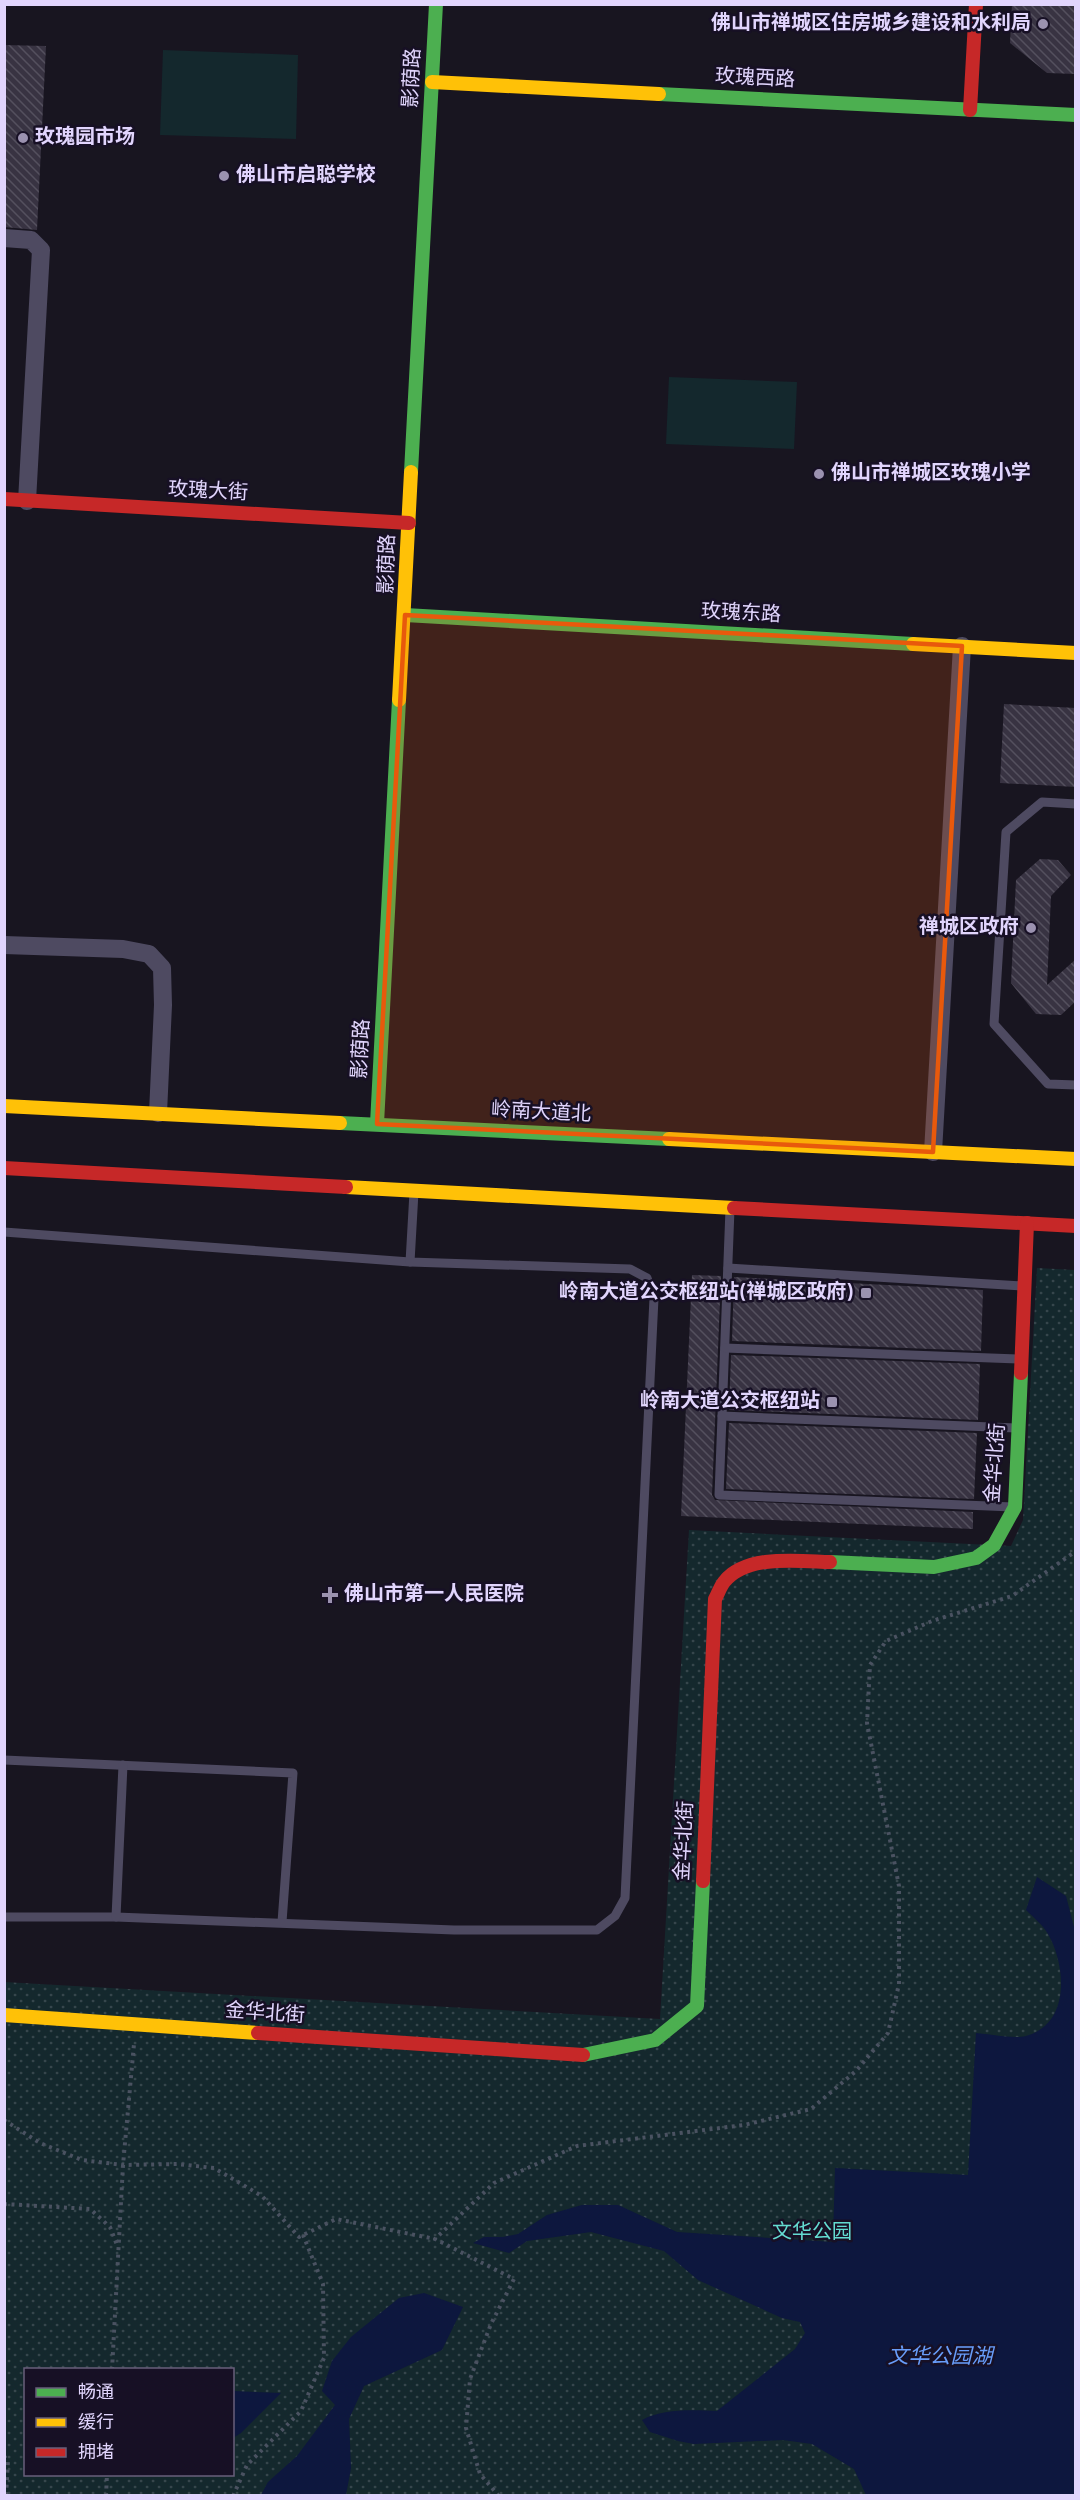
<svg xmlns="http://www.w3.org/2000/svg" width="1080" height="2500" font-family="Overpass,'Noto Sans SC',sans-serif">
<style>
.park{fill:url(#park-dots);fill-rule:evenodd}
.pitch{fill:#14282d}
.water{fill:#0d173e}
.building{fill:url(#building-back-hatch)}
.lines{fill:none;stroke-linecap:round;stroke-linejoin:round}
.path{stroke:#4a5261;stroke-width:4;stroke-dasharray:3 4.5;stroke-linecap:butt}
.lane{stroke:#4e4a61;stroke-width:9}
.street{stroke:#4e4a61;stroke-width:18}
.fast{stroke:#4caf50;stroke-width:14}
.slow{stroke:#ffc107;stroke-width:14}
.jam{stroke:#c62828;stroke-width:14}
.marked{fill:#e8590c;fill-opacity:0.2;stroke:#e8590c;stroke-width:4.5;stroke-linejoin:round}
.poi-dot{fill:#9b92b0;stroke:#171025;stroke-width:2}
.labels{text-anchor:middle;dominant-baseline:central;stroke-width:5;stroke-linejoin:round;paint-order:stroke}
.poi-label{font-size:20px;font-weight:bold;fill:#e1d5fd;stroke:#171025;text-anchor:end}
.street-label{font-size:20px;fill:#e1d5fd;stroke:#171025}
.park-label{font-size:20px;fill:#64dbd1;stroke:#171025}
.water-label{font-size:21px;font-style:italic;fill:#689df9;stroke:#171025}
</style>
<defs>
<pattern id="park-dots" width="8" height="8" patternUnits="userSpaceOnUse" patternTransform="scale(1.5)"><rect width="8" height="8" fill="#14282d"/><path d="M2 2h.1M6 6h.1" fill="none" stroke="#36464c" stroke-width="1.8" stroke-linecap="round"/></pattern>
<pattern id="building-back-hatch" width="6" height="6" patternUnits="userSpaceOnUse" patternTransform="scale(1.5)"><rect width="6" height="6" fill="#383342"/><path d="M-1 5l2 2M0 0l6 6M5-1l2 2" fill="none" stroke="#54505e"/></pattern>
</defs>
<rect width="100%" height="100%" fill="#181520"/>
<path class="park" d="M 1037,1268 L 1075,1270 L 1075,2495 L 5,2495 L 4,1982 L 660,2019 L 689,1530 L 1011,1546 L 1023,1520 ZM 26,2370 L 232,2370 L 232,2474 L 26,2474 Z"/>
<g class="pitch">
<path d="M 163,50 L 298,55 L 296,139 L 160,135 Z"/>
<path d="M 669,377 L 797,382 L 794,449 L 666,444 Z"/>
</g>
<g class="water">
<path d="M 1037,1877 L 1066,1896 L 1075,1931 L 1075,2495 L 866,2495 L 854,2469 L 812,2444 L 783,2440 L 694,2444 L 678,2441 L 650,2432 L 642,2420 C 663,2408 694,2410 717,2411 L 795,2349 L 805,2333 L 800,2322 L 782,2318 L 698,2280 L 664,2251 L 591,2232 L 527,2241 L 509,2253 L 473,2243 L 484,2237 L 503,2237 L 518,2234 L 547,2215 L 582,2205 L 618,2205 L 677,2232 L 833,2242 L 835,2168 L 968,2175 L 976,2033 C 989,2034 1014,2039 1026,2036 C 1071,2024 1066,1965 1048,1934 C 1043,1925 1034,1918 1026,1910 Z"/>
<path d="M 424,2293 L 463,2307 L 442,2350 L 364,2386 L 349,2419 L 351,2468 L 346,2495 L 261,2495 L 268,2482 L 297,2456 L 335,2405 L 322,2391 L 332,2361 L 351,2337 L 399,2298 Z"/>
<path d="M 232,2391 L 281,2393 L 241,2433 L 233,2438 Z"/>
</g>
<g class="building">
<path d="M 1012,4 L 1076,4 L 1076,74 L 1047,73 L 1010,43 Z"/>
<path d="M 4,45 L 46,46 L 37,230 L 4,227 Z"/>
<path d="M 1004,704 L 1076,708 L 1076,787 L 1000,783 Z"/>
<path d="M 1040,859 L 1058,860 L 1071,875 L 1051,896 L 1047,985 L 1076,959 L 1076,1001 L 1061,1015 L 1036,1014 L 1011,983 L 1016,880 Z"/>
<path d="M 692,1275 L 721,1276 L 712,1495 L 715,1500 L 973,1512 L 973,1529 L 681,1516 Z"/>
<path d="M 734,1277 L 983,1290 L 981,1351 L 732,1341 Z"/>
<path d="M 731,1355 L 980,1364 L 978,1420 L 729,1410 Z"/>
<path d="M 729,1423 L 977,1433 L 974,1499 L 726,1489 Z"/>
</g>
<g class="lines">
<g class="path">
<path d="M 4,2120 L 40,2143 L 82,2160 L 123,2165 L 177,2164 L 214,2168 L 262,2196 L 299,2237 L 336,2219 L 435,2239"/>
<path d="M 4,2204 L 90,2209 L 110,2227 L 117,2245"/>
<path d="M 112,2370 L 123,2165 L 134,2044"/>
<path d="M 4,2456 L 8,2461 L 6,2496"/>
<path d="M 106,2496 L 107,2474"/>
<path d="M 233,2496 L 247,2465 L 301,2411 L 324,2358 L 323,2284 L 303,2235"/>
<path d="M 499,2496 L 480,2474 L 466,2428 L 470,2379 L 491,2324 L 514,2279 L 435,2239 L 494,2183 L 577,2146 L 744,2125 L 811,2109 L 856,2071 L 888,2033 L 899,1984 L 899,1886 L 867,1723 L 870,1665 L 886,1641 L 932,1621 L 1012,1596 L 1076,1551"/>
</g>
<g class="lane">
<path d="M 1076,804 L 1042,802 L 1006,832 L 994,1024 L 1048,1084 L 1076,1085"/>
<path d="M 730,1209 L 719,1495 L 1013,1507"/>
<path d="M 4,1232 L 410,1262"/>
<path d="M 728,1268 L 1022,1286"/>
<path d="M 725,1348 L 1019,1359"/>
<path d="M 722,1416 L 1016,1428"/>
<path d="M 4,1760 L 293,1773 L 282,1922"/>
<path d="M 4,1917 L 116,1917 L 454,1930 L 597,1930 L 615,1916 L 625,1898 L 654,1298 L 647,1278 L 630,1269 L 410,1262 L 414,1192"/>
<path d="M 116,1917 L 123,1765"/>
</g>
<g class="street">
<path d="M 4,238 L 31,240 L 41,250 L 27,501"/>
<path d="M 4,945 L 123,949 L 149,954 L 162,968 L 163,1005 L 158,1113"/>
<path d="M 933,1152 L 962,646"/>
</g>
<g class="fast">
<path d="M 659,94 L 1076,115"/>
<path d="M 411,472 L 436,4"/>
<path d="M 405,615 L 913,644"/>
<path d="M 340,1123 L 669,1139"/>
<path d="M 377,1124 L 399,700"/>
<path d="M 830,1562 L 934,1567 L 976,1558 L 994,1545 L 1015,1507 L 1021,1373"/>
<path d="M 583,2055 L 655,2040 L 697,2006 L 703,1881"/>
</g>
<g class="slow">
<path d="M 432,82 L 659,94"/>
<path d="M 913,644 L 1076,653"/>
<path d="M 399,700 L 411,472"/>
<path d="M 4,1106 L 340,1123"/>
<path d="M 669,1139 L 1076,1159"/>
<path d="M 346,1187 L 734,1208"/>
<path d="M 4,2015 L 258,2033"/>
</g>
<g class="jam">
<path d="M 970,110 L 976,4"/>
<path d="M 4,499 L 409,523"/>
<path d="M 4,1168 L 346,1187"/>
<path d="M 734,1208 L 1076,1226"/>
<path d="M 1021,1373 L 1027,1223"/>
<path d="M 703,1881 L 715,1599 C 718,1594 720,1587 724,1582 C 746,1554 798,1561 830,1562"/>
<path d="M 258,2033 L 583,2055"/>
</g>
</g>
<path class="marked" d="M 405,615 L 962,646 L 933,1152 L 377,1124 Z"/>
<g class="poi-dot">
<circle cx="1043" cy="24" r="6"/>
<circle cx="23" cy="138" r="6"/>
<circle cx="224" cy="176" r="6"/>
<circle cx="819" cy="474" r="6"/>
<circle cx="1031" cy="928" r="6"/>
<rect x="860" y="1287" width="12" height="12" rx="3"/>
<rect x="826" y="1396" width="12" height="12" rx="3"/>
<path d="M327 1586h6v6h6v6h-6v6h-6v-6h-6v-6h6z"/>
</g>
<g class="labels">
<g class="poi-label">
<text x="1031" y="24">佛山市禅城区住房城乡建设和水利局</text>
<text x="35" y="138" text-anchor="start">玫瑰园市场</text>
<text x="236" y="176" text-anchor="start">佛山市启聪学校</text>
<text x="831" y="474" text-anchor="start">佛山市禅城区玫瑰小学</text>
<text x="1019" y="928">禅城区政府</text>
<text x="854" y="1293">岭南大道公交枢纽站(禅城区政府)</text>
<text x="820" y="1402">岭南大道公交枢纽站</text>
<text x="344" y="1595" text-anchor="start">佛山市第一人民医院</text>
</g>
<g class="street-label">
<text transform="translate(413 78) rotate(-87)">影荫路</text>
<text transform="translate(755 79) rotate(3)">玫瑰西路</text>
<text transform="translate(208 492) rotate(3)">玫瑰大街</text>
<text transform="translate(388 564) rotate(-88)">影荫路</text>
<text transform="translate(741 614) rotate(3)">玫瑰东路</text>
<text transform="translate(362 1049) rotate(-87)">影荫路</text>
<text transform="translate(541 1113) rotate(3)">岭南大道北</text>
<text transform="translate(996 1463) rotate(-86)">金华北街</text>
<text transform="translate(685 1841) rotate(-87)">金华北街</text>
<text transform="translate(265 2014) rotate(4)">金华北街</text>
</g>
<g class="park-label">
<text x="812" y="2233">文华公园</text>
</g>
<g class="water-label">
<text x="940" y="2357">文华公园湖</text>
</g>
</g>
<rect width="1080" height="2500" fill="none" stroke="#e1d5fd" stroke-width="12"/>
<rect x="24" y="2368" width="210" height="108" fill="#171025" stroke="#685f7b" stroke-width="1.5"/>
<rect x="36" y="2388" width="30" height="9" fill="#4caf50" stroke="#685f7b" stroke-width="1.5"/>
<text x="78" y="2398" font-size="18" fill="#e1d5fd">畅通</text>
<rect x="36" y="2418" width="30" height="9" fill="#ffc107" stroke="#685f7b" stroke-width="1.5"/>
<text x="78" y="2428" font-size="18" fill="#e1d5fd">缓行</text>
<rect x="36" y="2448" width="30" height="9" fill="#c62828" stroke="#685f7b" stroke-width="1.5"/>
<text x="78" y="2458" font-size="18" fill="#e1d5fd">拥堵</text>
</svg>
